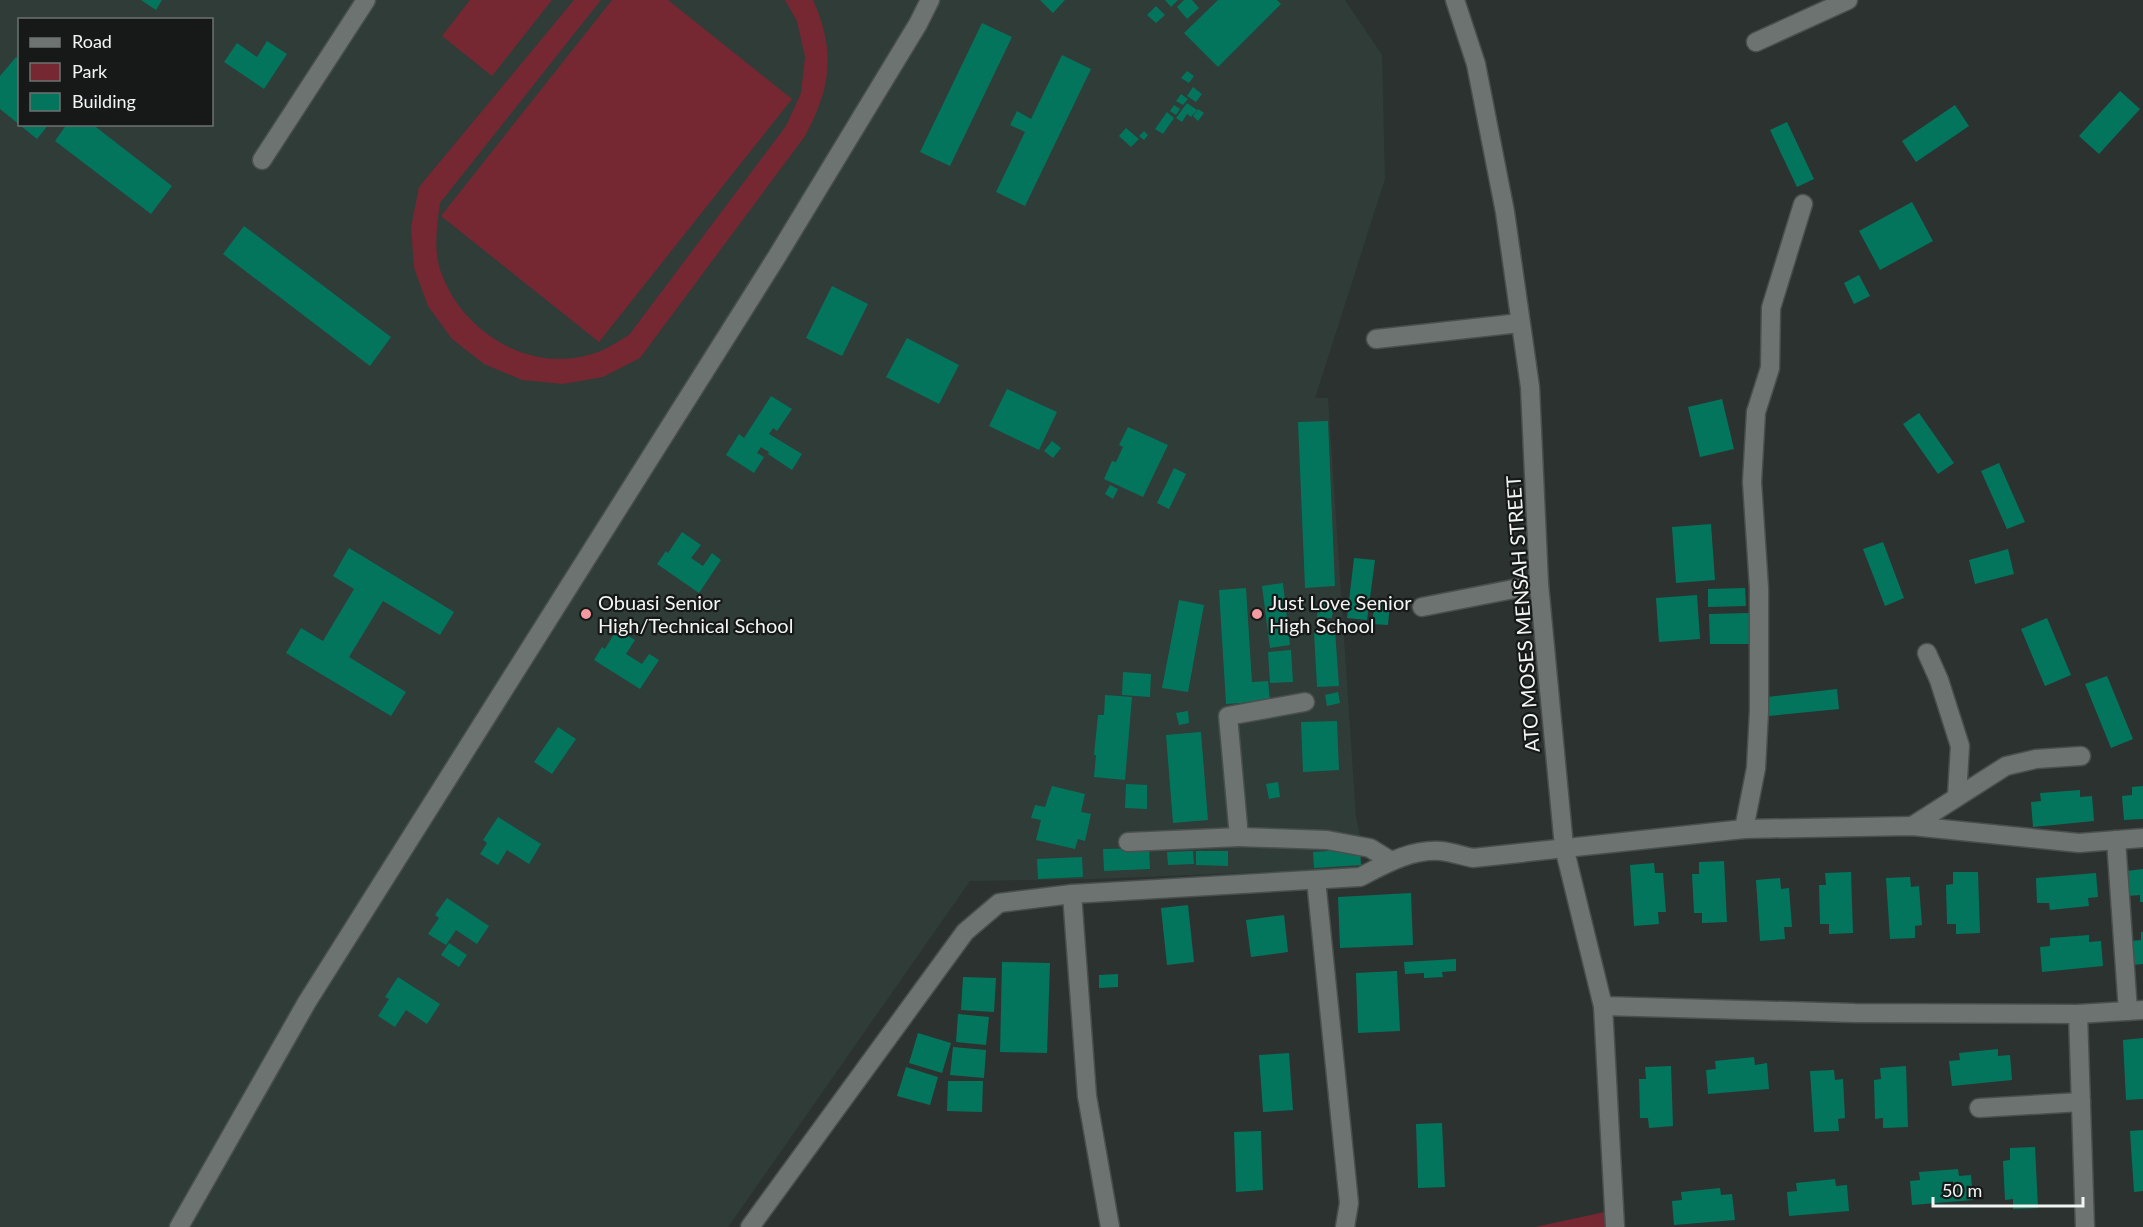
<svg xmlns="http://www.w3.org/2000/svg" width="2143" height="1227" font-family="Lato,sans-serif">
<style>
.built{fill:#2f3c37;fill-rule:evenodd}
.green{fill:#752832}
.building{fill:#04755d}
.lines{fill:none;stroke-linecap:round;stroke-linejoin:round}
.minor-casing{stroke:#494f4d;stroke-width:21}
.minor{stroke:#6d7371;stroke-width:18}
.poi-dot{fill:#f49aa0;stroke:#161918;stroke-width:2}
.labels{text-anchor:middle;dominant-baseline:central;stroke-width:4.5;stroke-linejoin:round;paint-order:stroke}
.poi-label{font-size:20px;fill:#f1f5f4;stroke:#161918;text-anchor:start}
.street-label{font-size:20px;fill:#f1f5f4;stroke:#161918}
</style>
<rect width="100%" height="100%" fill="#2c3230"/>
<path class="built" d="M 0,0 L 1345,0 L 1382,55 L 1385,179 L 1315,398 L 1328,398 L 1356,817 L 1360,835 L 1362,868 L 1094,879 L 970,881 L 728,1227 L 0,1227 ZM 20,20 L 212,20 L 212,124 L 20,124 Z"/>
<g class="green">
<path d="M 470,0 L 552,0 L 492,76 L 442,36 Z"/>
<path d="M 574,0 L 601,0 L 440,203 C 437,226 433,250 441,272 C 463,335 535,377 601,351 C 610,347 620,340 629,335 L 786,126 L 801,93 L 805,57 L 797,21 L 785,0 L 813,0 C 836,52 831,87 805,136 L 640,358 L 603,377 L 563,384 L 522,380 L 484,364 L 452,339 L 428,306 L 414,268 L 411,227 L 419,187 Z"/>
<path d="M 612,0 L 668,0 L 792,99 L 599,342 L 441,216 Z"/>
<path d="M 1614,1210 L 1611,1227 L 1535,1227 Z"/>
</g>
<g class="building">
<path d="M 141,0 L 162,0 L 156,10 Z"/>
<path d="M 1040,0 L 1065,0 L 1053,13 Z"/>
<path d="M 1165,0 L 1178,0 L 1171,7 Z"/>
<path d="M 1184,0 L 1192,0 L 1199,8 L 1187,19 L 1177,7 Z"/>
<path d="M 1218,0 L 1277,0 L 1281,4 L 1218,67 L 1184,33 Z"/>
<path d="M 1156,6 L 1165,15 L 1156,23 L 1147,15 Z"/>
<path d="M 982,23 L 1012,37 L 950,166 L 920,152 Z"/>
<path d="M 267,41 L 287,54 L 264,89 L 224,62 L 237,43 L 257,57 Z"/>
<path d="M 1062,55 L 1091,69 L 1025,206 L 996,192 L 1025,132 L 1010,125 L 1017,111 L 1031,119 Z"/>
<path d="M 16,57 L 20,60 L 20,124 L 49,124 L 37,139 L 0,109 L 0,76 Z"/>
<path d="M 1187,71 L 1194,76 L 1189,83 L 1181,78 Z"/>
<path d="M 1193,87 L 1202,94 L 1196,102 L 1187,96 Z"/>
<path d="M 2120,91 L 2140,109 L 2099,154 L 2079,136 Z"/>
<path d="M 1181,94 L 1188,99 L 1183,105 L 1176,101 Z"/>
<path d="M 1187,103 L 1197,110 L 1191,117 L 1187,114 L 1182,122 L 1176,118 Z"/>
<path d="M 1174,105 L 1180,109 L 1176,115 L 1170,111 Z"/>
<path d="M 1955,105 L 1969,126 L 1916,162 L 1902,141 Z"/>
<path d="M 1198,109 L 1204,113 L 1198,121 L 1193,116 Z"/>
<path d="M 1167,112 L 1174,118 L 1163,134 L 1155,129 Z"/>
<path d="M 1787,122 L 1814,179 L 1797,187 L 1770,130 Z"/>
<path d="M 67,124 L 92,124 L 172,186 L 151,214 L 55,141 Z"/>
<path d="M 1126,128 L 1139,139 L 1131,147 L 1119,136 Z"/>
<path d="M 1144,131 L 1148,135 L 1144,140 L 1139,136 Z"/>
<path d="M 1912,202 L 1933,241 L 1880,270 L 1859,231 Z"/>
<path d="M 244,226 L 391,337 L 370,366 L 223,254 Z"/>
<path d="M 1859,275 L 1870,296 L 1854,304 L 1844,283 Z"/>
<path d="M 832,286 L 868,304 L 842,356 L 806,338 Z"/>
<path d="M 907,338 L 959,365 L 939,404 L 886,377 Z"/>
<path d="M 1007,389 L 1057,412 L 1039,450 L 989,426 Z"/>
<path d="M 771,396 L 792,409 L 777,431 L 773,428 L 769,434 L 802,454 L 792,470 L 768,454 L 769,452 L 761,447 L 757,453 L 764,457 L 754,473 L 726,455 L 739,434 L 744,438 Z"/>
<path d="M 1722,399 L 1734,449 L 1700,457 L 1688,407 Z"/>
<path d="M 1919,413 L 1954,463 L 1938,474 L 1903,424 Z"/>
<path d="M 1328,421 L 1335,586 L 1305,588 L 1298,422 Z"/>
<path d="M 1128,427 L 1168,445 L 1143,497 L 1104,479 L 1112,461 L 1116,462 L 1123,447 L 1119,445 Z"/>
<path d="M 1052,441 L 1061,448 L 1053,458 L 1044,451 Z"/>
<path d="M 1999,463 L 2025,522 L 2007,529 L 1981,471 Z"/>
<path d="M 1174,468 L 1186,474 L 1169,509 L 1157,503 Z"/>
<path d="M 1110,485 L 1118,489 L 1113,499 L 1105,494 Z"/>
<path d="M 1711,524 L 1715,580 L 1676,583 L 1672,527 Z"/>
<path d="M 682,532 L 701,545 L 691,558 L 703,566 L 712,553 L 721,560 L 699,593 L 657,564 L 666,551 L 668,553 Z"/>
<path d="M 1883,542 L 1904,598 L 1885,606 L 1863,549 Z"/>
<path d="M 349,548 L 454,612 L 440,635 L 383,601 L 349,657 L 406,692 L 391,716 L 286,653 L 301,628 L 323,641 L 354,589 L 333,576 Z"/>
<path d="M 2008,549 L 2014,574 L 1975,584 L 1969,560 Z"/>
<path d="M 1354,558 L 1375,560 L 1367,620 L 1347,618 Z"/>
<path d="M 1283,583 L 1290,645 L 1270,648 L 1262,586 Z"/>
<path d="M 1246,588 L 1252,682 L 1268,681 L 1270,701 L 1226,704 L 1219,590 Z"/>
<path d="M 1745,588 L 1746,606 L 1708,607 L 1708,589 Z"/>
<path d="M 1697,595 L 1700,639 L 1659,642 L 1656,598 Z"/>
<path d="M 1179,600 L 1204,605 L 1188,692 L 1162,688 Z"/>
<path d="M 1375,600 L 1390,602 L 1388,625 L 1372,624 Z"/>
<path d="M 1318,603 L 1333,604 L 1332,618 L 1317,618 Z"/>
<path d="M 1749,613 L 1750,644 L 1710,644 L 1709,614 Z"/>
<path d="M 2047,618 L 2071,675 L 2045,686 L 2021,629 Z"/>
<path d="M 617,629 L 635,640 L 626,654 L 642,664 L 649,654 L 659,660 L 640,689 L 594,660 L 602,647 L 605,649 Z"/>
<path d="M 1335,630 L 1339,686 L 1317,687 L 1314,632 Z"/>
<path d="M 1291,650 L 1293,682 L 1270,683 L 1268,652 Z"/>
<path d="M 1123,672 L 1151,674 L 1150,697 L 1122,695 Z"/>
<path d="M 2107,676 L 2133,739 L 2111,748 L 2085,684 Z"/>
<path d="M 1837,689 L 1839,709 L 1769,716 L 1767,697 Z"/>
<path d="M 1338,692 L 1340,703 L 1327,706 L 1325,695 Z"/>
<path d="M 1105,695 L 1132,697 L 1125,780 L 1094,777 L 1096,755 L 1094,755 L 1098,715 L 1104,715 Z"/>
<path d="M 1188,711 L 1189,723 L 1179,725 L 1176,713 Z"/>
<path d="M 1337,721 L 1339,770 L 1303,772 L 1301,722 Z"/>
<path d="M 558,727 L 576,739 L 552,774 L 534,762 Z"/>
<path d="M 1201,732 L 1208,820 L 1173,823 L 1166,735 Z"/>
<path d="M 1278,782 L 1280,797 L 1269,799 L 1266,784 Z"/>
<path d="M 1126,784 L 1147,785 L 1147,809 L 1125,808 Z"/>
<path d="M 1052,786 L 1085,794 L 1081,812 L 1091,814 L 1085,841 L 1078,839 L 1075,849 L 1036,840 L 1041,820 L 1031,818 L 1035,805 L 1045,807 Z"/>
<path d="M 2143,786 L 2143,819 L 2124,820 L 2122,796 L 2132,795 L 2132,787 Z"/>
<path d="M 2080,790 L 2080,797 L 2092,796 L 2094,821 L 2033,827 L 2031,802 L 2041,801 L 2040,793 Z"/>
<path d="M 498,817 L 541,844 L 529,864 L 507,850 L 498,865 L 480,854 L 487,843 L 483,840 Z"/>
<path d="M 1149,848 L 1150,869 L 1104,871 L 1103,849 Z"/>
<path d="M 1360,849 L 1361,865 L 1314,868 L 1313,852 Z"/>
<path d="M 1193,851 L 1194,864 L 1168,865 L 1167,852 Z"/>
<path d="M 1196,851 L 1228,851 L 1228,866 L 1196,865 Z"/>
<path d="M 1082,857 L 1083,877 L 1038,879 L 1037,859 Z"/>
<path d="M 1724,861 L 1727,922 L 1702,923 L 1702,913 L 1694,913 L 1692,874 L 1699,874 L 1699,862 Z"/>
<path d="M 1654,863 L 1655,873 L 1663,873 L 1666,912 L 1658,912 L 1659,924 L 1634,926 L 1630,865 Z"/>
<path d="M 2143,869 L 2143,902 L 2140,902 L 2140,895 L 2128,896 L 2126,871 Z"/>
<path d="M 1851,872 L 1853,933 L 1829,934 L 1829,924 L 1820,924 L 1819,885 L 1826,885 L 1825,873 Z"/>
<path d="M 1953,872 L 1978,872 L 1980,933 L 1956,934 L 1956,924 L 1947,924 L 1946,885 L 1953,884 Z"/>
<path d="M 2096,873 L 2098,897 L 2088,898 L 2089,906 L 2050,910 L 2049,903 L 2037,903 L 2036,878 Z"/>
<path d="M 1910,877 L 1911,887 L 1919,886 L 1922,925 L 1915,926 L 1915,938 L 1890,939 L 1886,878 Z"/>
<path d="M 1780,878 L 1781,889 L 1789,888 L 1792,927 L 1784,927 L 1785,939 L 1760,941 L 1756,880 Z"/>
<path d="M 1411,893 L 1413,945 L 1340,948 L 1338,897 Z"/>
<path d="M 447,898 L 489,926 L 477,944 L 456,930 L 446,945 L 428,934 L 439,918 L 435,915 Z"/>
<path d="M 1188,905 L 1194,962 L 1167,965 L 1161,908 Z"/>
<path d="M 1284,915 L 1288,952 L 1251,957 L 1246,920 Z"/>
<path d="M 2141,932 L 2143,932 L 2143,964 L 2133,965 L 2131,941 L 2141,940 Z"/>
<path d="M 2089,935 L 2089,942 L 2101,941 L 2103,966 L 2042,972 L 2040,947 L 2050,946 L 2050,938 Z"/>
<path d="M 449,943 L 467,955 L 459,967 L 441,955 Z"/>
<path d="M 1456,959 L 1456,971 L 1442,972 L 1443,977 L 1424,978 L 1424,973 L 1405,974 L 1404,962 Z"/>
<path d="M 1002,962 L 1050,963 L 1047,1053 L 1000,1052 Z"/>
<path d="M 1397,971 L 1400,1031 L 1358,1033 L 1356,973 Z"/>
<path d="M 1118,974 L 1118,987 L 1099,988 L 1099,975 Z"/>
<path d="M 398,977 L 440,1004 L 427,1024 L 406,1010 L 395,1027 L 378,1016 L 389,999 L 385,997 Z"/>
<path d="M 963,977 L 996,978 L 994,1012 L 961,1010 Z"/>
<path d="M 958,1014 L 989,1017 L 986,1045 L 956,1042 Z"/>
<path d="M 918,1033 L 951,1043 L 942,1073 L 909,1063 Z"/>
<path d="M 2143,1038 L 2143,1099 L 2126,1100 L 2123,1040 Z"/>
<path d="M 953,1047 L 986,1050 L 984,1078 L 950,1075 Z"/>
<path d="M 1998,1049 L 1998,1056 L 2010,1055 L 2012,1080 L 1952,1086 L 1949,1061 L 1960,1060 L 1959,1053 Z"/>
<path d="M 1289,1053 L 1293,1110 L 1263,1112 L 1259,1055 Z"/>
<path d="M 1754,1057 L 1755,1065 L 1767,1063 L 1769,1089 L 1708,1094 L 1706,1070 L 1716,1069 L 1715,1061 Z"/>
<path d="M 1671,1066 L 1673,1126 L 1649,1128 L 1648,1118 L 1640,1118 L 1639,1079 L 1646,1079 L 1645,1067 Z"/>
<path d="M 1906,1066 L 1908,1127 L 1883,1128 L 1883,1118 L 1875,1119 L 1874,1080 L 1881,1079 L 1880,1068 Z"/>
<path d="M 906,1067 L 938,1077 L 930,1105 L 897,1096 Z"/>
<path d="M 1834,1070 L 1835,1080 L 1843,1079 L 1845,1118 L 1838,1119 L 1839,1131 L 1814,1132 L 1810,1071 Z"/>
<path d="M 948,1081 L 983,1081 L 982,1112 L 947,1111 Z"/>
<path d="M 1442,1123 L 1445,1187 L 1418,1188 L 1416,1124 Z"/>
<path d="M 2143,1130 L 2143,1191 L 2134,1192 L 2130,1131 Z"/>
<path d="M 1261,1131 L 1263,1190 L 1236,1192 L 1234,1132 Z"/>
<path d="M 2035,1147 L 2038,1208 L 2013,1209 L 2013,1199 L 2005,1200 L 2003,1161 L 2010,1160 L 2010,1148 Z"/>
<path d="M 1958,1169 L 1959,1176 L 1971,1175 L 1973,1200 L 1912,1205 L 1910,1181 L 1920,1180 L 1919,1172 Z"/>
<path d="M 1835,1179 L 1836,1186 L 1847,1185 L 1849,1211 L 1789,1216 L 1787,1192 L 1797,1191 L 1796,1183 Z"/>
<path d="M 1720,1188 L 1721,1195 L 1732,1194 L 1735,1220 L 1674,1225 L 1672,1201 L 1682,1200 L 1681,1192 Z"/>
</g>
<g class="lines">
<defs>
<g id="minor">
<path d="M 1455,0 L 1476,64 L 1505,212 L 1530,387 L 1539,584 L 1564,847 L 1603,1006 L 1615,1227"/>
<path d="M 1756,42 L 1848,0"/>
<path d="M 262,160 L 366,0"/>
<path d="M 1376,339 L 1520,323"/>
<path d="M 1422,607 L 1539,584"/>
<path d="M 1927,653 L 1939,680 L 1960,746 L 1957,795"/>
<path d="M 1305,702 L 1228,716 L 1239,837 L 1327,840 L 1370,848 L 1391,861"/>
<path d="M 1912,826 L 2006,766 L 2036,759 L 2081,756"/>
<path d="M 1744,829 L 1756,768 L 1759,711 L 1759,588 L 1752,482 L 1756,412 L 1770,368 L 1771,308 L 1803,204"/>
<path d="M 2116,840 L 2128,1011"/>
<path d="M 1128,842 L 1239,837"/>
<path d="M 1316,880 L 1349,1203 L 1345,1227"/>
<path d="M 1072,894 L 1087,1096 L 1110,1227"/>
<path d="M 1603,1006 L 1855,1013 L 2078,1014 L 2143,1010"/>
<path d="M 2078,1014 L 2085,1227"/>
<path d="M 1979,1108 L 2081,1102"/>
<path d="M 179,1227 L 307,1002 L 776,258 L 918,24 L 930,0"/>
<path d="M 750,1227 L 965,932 L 999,903 L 1072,894 L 1360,877 C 1385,864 1411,849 1441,851 C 1451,852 1463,856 1473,858 L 1744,829 L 1912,826 L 2079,843 L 2143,838"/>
</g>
</defs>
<use href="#minor" class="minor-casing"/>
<use href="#minor" class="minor"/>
</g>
<g class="poi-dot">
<circle cx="586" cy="614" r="6"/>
<circle cx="1257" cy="614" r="6"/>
</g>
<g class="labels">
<g class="poi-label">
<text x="598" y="602">Obuasi Senior<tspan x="598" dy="23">High/Technical School</tspan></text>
<text x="1269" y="602">Just Love Senior<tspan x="1269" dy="23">High School</tspan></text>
</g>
<g class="street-label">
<text transform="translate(1522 614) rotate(-94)">ATO MOSES MENSAH STREET</text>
</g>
</g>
<rect x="18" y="18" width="195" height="108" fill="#161918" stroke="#6e7170" stroke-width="1.5"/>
<rect x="30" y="38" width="30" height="9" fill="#6d7371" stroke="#6e7170" stroke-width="1.5"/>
<text x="72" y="48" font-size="18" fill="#f1f5f4">Road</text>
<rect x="30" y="63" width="30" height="18" fill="#752832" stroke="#6e7170" stroke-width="1.5"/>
<text x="72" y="78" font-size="18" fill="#f1f5f4">Park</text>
<rect x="30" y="93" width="30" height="18" fill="#04755d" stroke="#6e7170" stroke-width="1.5"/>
<text x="72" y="108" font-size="18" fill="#f1f5f4">Building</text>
<path d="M1933 1197v9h150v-9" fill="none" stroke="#f1f5f4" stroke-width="3"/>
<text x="1942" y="1197" font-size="18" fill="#f1f5f4" stroke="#161918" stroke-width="4.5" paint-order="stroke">50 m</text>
</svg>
